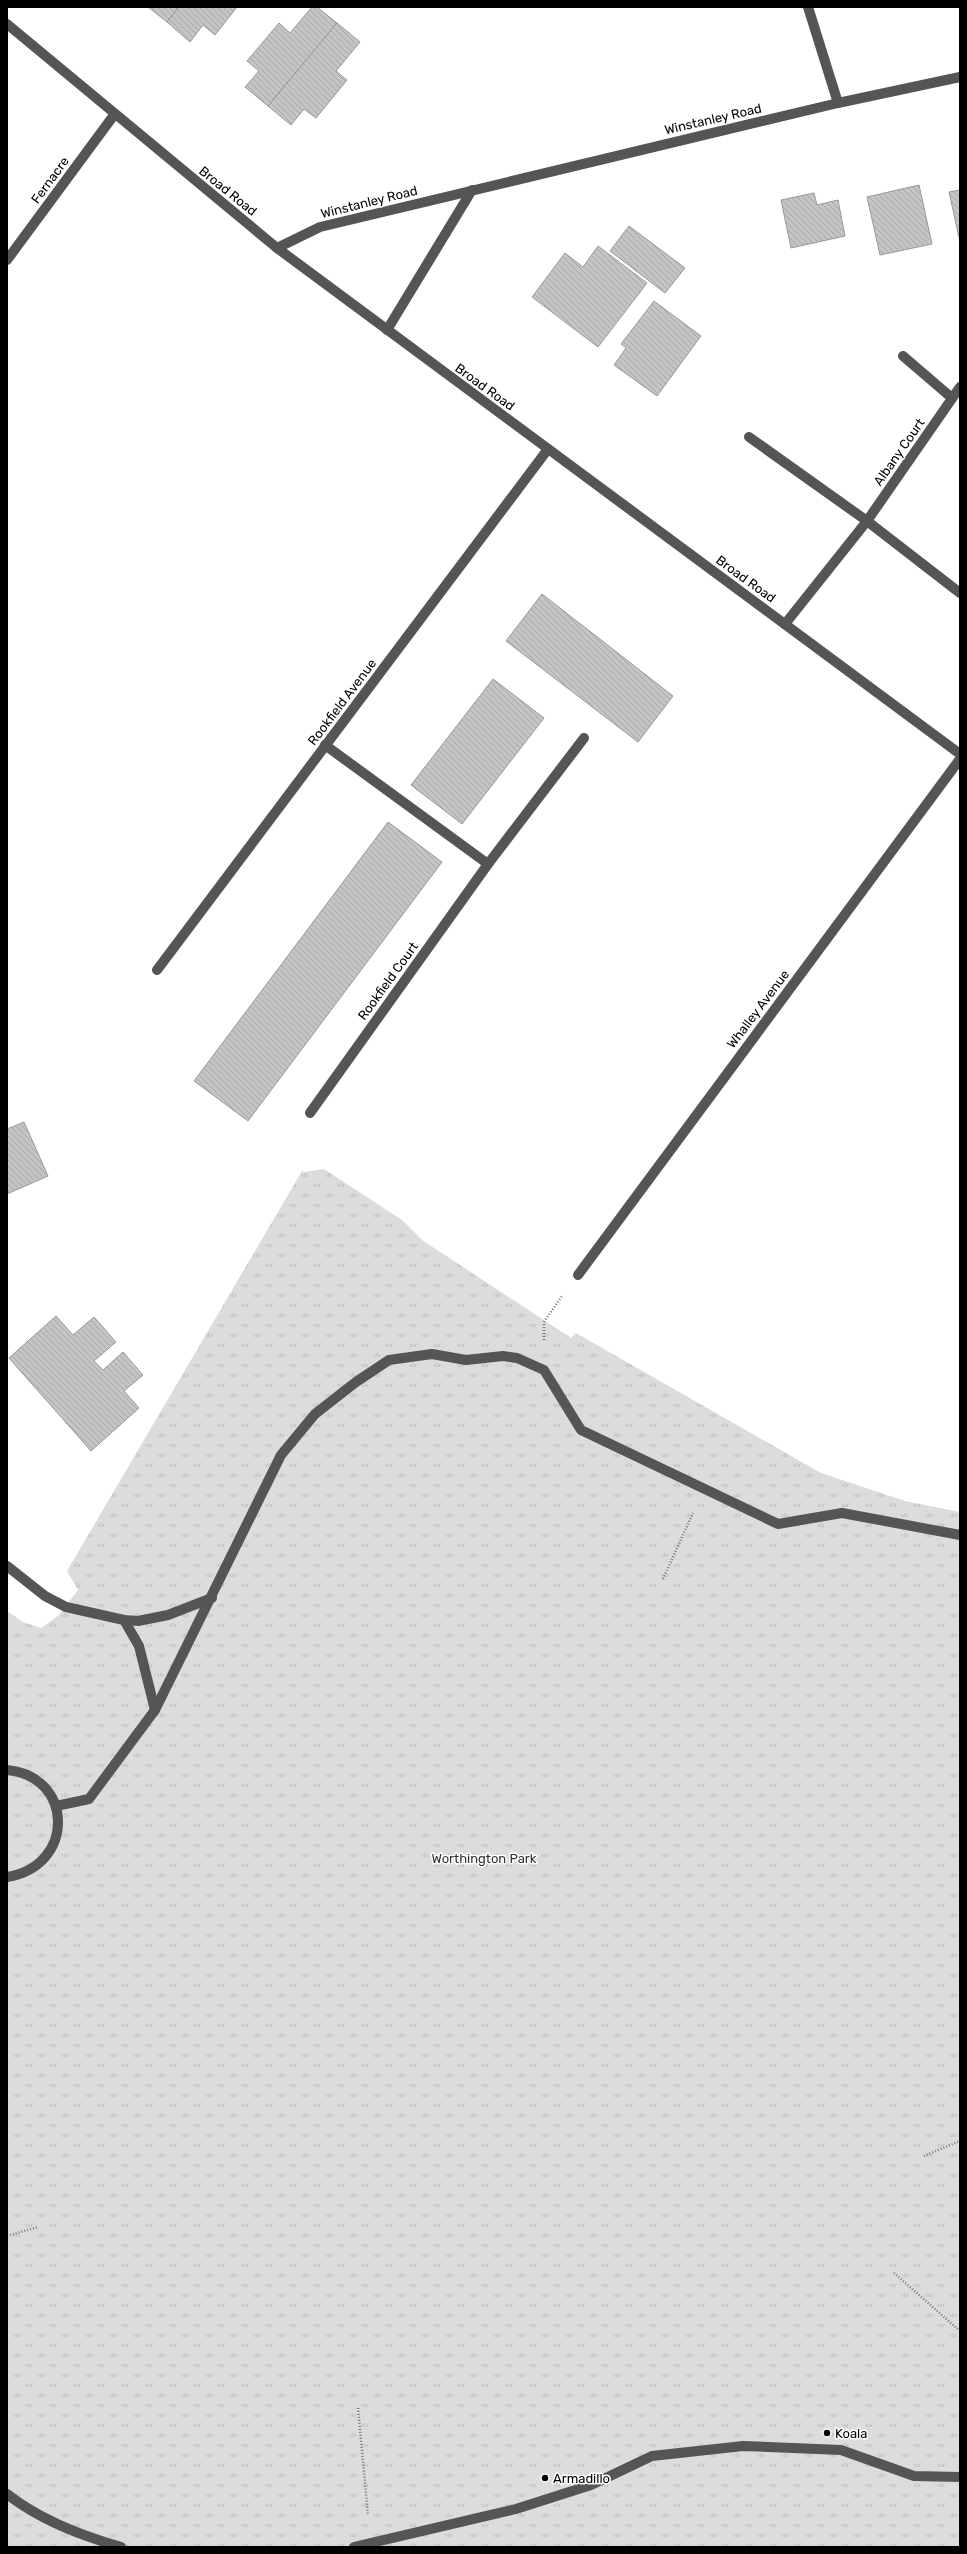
<svg xmlns="http://www.w3.org/2000/svg" width="967" height="2554" font-family="Rubik,sans-serif">
<style>
.park{fill:url(#park-tufts)}
.building{fill:url(#building-back-hatch);stroke:#999}
.lines{fill:none;stroke-linecap:round;stroke-linejoin:round}
.path{stroke:#777;stroke-width:2.5;stroke-dasharray:1 2;stroke-linecap:butt}
.minor{stroke:#555;stroke-width:10}
.poi-dot{fill:#000;stroke:#fff;stroke-width:1.5}
.labels{text-anchor:middle;dominant-baseline:central;stroke-width:3;stroke-linejoin:round;paint-order:stroke}
.street-label{font-size:13px;fill:#000;stroke:#fff}
.park-label{font-size:13px;fill:#333;stroke:#fff}
.poi-label{font-size:13px;fill:#000;stroke:#fff;text-anchor:start}
</style>
<defs>
<pattern id="park-tufts" width="24" height="20" patternUnits="userSpaceOnUse"><rect width="24" height="20" fill="#dcdcdc"/><path d="M3 7l-1-3M5 7V3M7 7l1-3M15 17l-1-3M17 17v-4M19 17l1-3" fill="none" stroke="#bbb"/></pattern>
<pattern id="building-back-hatch" width="6" height="6" patternUnits="userSpaceOnUse"><rect width="6" height="6" fill="#c4c4c4"/><path d="M-1 5l2 2M0 0l6 6M5-1l2 2" fill="none" stroke="#a7a7a7"/></pattern>
</defs>
<rect width="100%" height="100%" fill="#fff"/>
<path class="park" d="M 324,1169 L 402,1220 L 422,1240 L 571,1338 L 576,1333 L 821,1473 L 905,1501 L 960,1512 L 960,2547 L 7,2547 L 7,1611 L 23,1622 L 41,1628 L 58,1616 L 78,1590 L 67,1571 L 302,1171 L 305,1172 Z"/>
<g class="building">
<path d="M 148,7 L 179,7 L 167,22 Z"/>
<path d="M 179,7 L 237,7 L 215,35 L 203,25 L 190,42 L 167,22 Z"/>
<path d="M 312,7 L 317,7 L 337,23 L 268,106 L 245,87 L 259,71 L 247,61 L 279,23 L 290,33 Z"/>
<path d="M 337,23 L 360,42 L 336,71 L 347,80 L 316,118 L 304,109 L 291,125 L 268,106 Z"/>
<path d="M 919,185 L 932,244 L 880,255 L 867,197 Z"/>
<path d="M 960,190 L 960,242 L 949,192 Z"/>
<path d="M 814,193 L 817,205 L 838,200 L 845,236 L 791,248 L 781,200 Z"/>
<path d="M 629,226 L 685,268 L 665,293 L 610,251 Z"/>
<path d="M 598,246 L 647,283 L 598,347 L 532,297 L 565,253 L 583,267 Z"/>
<path d="M 654,301 L 701,336 L 657,396 L 614,365 L 626,348 L 621,344 Z"/>
<path d="M 542,594 L 673,696 L 638,742 L 506,641 Z"/>
<path d="M 493,679 L 544,718 L 462,824 L 411,785 Z"/>
<path d="M 388,822 L 442,862 L 248,1121 L 194,1081 Z"/>
<path d="M 24,1122 L 48,1176 L 7,1194 L 7,1129 Z"/>
<path d="M 56,1316 L 73,1335 L 94,1317 L 116,1342 L 94,1361 L 103,1370 L 123,1352 L 143,1375 L 124,1391 L 139,1408 L 91,1451 L 9,1358 Z"/>
</g>
<g class="lines">
<g class="path">
<path d="M 544,1340 L 544,1322 L 562,1296"/>
<path d="M 663,1579 L 693,1513"/>
<path d="M 924,2156 L 960,2141"/>
<path d="M 7,2236 L 38,2227"/>
<path d="M 894,2273 L 960,2331"/>
<path d="M 358,2408 L 368,2515"/>
</g>
<g class="minor">
<path d="M 808,7 L 838,103"/>
<path d="M 7,24 L 277,248 L 960,754"/>
<path d="M 277,248 L 320,227 L 838,103 L 960,77"/>
<path d="M 7,260 L 114,115"/>
<path d="M 387,330 L 472,190"/>
<path d="M 903,356 L 952,398"/>
<path d="M 749,437 L 867,521 L 960,593"/>
<path d="M 785,624 L 867,521 L 960,387"/>
<path d="M 325,745 L 488,864"/>
<path d="M 157,970 L 548,449"/>
<path d="M 310,1113 L 488,864 L 584,738"/>
<path d="M 578,1275 L 960,759"/>
<path d="M 7,1566 L 45,1596 L 66,1607 L 124,1620 L 138,1621 L 168,1615 L 212,1598"/>
<path d="M 124,1620 L 139,1646 L 155,1710"/>
<path d="M 7,1770 C 74,1776 76,1866 7,1877"/>
<path d="M 56,1806 L 89,1799 L 155,1710 L 281,1455 L 315,1414 L 356,1382 L 389,1360 L 432,1354 L 466,1360 L 503,1356 L 517,1358 L 544,1370 L 581,1430 L 778,1524 L 842,1513 L 960,1535"/>
<path d="M 7,2494 C 40,2520 82,2536 121,2547"/>
<path d="M 354,2547 L 516,2509 L 591,2485 L 652,2456 L 743,2446 L 841,2450 L 914,2476 L 960,2477"/>
</g>
</g>
<g class="poi-dot">
<circle cx="827" cy="2433" r="4"/>
<circle cx="545" cy="2478" r="4"/>
</g>
<g class="labels">
<g class="street-label">
<text transform="translate(713 119) rotate(-13)">Winstanley Road</text>
<text transform="translate(50 180) rotate(-54)">Fernacre</text>
<text transform="translate(228 191) rotate(39)">Broad Road</text>
<text transform="translate(369 202) rotate(-14)">Winstanley Road</text>
<text transform="translate(485 387) rotate(36)">Broad Road</text>
<text transform="translate(899 452) rotate(-55)">Albany Court</text>
<text transform="translate(746 579) rotate(36)">Broad Road</text>
<text transform="translate(342 702) rotate(-53)">Rookfield Avenue</text>
<text transform="translate(388 981) rotate(-54)">Rookfield Court</text>
<text transform="translate(758 1009) rotate(-53)">Whalley Avenue</text>
</g>
<g class="park-label">
<text x="484" y="1858">Worthington Park</text>
</g>
<g class="poi-label">
<text x="835" y="2433">Koala</text>
<text x="553" y="2478">Armadillo</text>
</g>
</g>
<rect width="967" height="2554" fill="none" stroke="#000000" stroke-width="16"/>
</svg>
